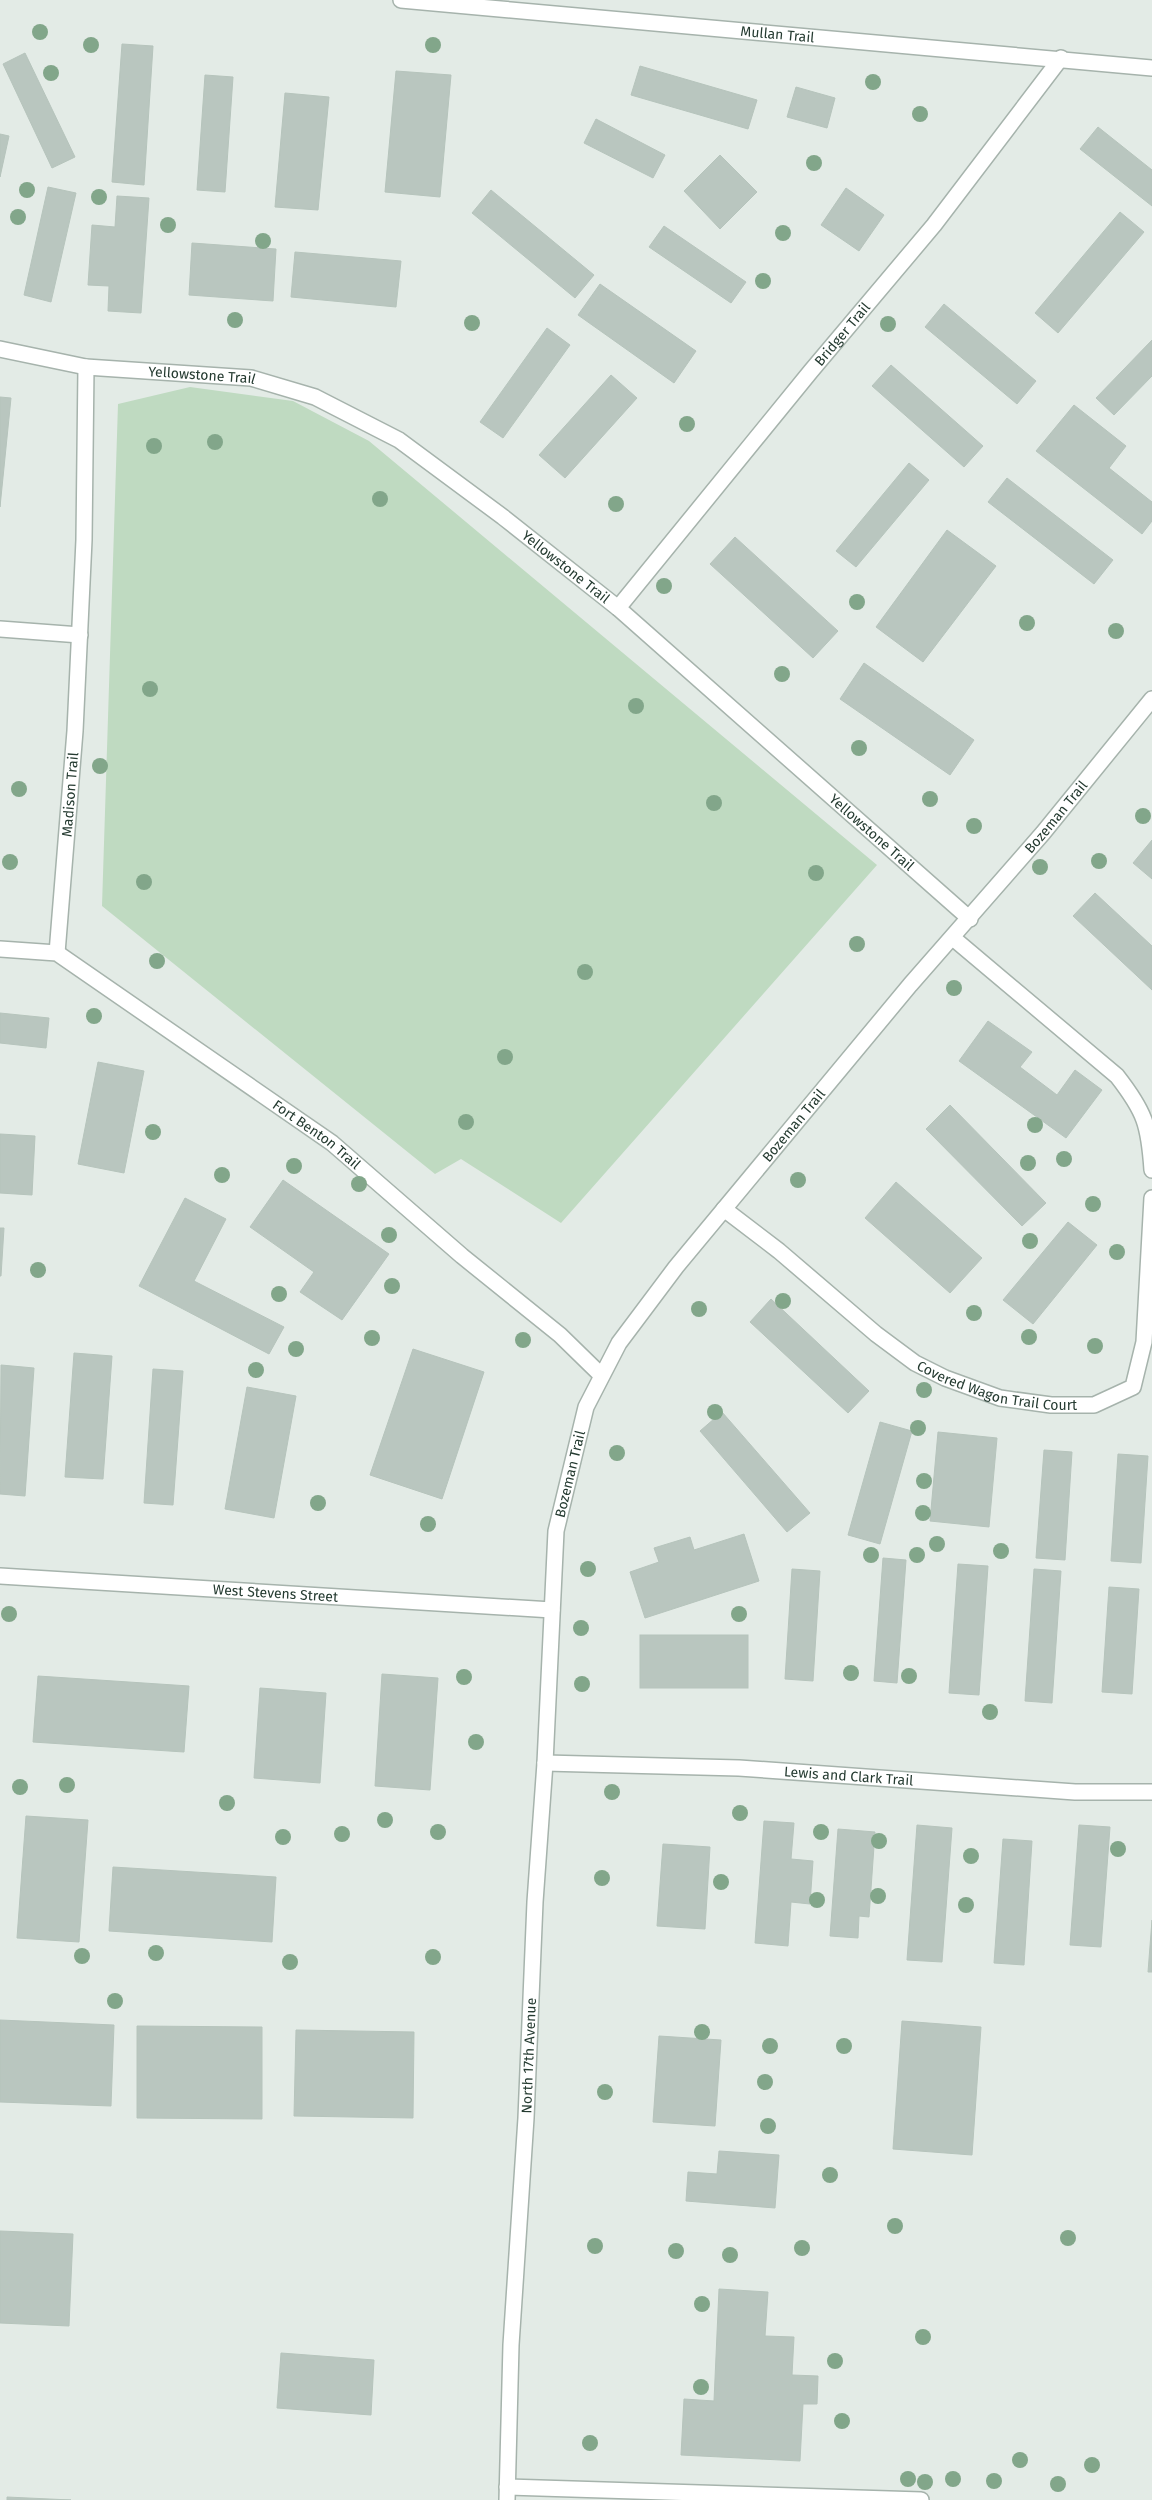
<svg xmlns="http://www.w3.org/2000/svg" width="1152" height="2500" font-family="'Fira Sans',sans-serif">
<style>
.green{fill:#bfdac1}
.building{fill:#b9c6bf;stroke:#b6c4bc}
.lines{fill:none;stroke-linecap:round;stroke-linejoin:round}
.lane-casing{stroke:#a6b3ac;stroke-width:18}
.street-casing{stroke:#a6b3ac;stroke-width:18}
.lane{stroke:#fff;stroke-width:15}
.street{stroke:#fff;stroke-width:15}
.tree{fill:#82a68a}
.labels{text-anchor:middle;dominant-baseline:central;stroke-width:5;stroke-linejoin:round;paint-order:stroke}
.street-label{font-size:14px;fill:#253b31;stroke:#f3f8f5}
</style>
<rect width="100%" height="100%" fill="#e3ebe6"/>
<path class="green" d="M 190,387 L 293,401 L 369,441 L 877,865 L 561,1223 L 461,1159 L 435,1174 L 102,906 L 118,404 Z"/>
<g class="building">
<path d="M 122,44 L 153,46 L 144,185 L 112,182 Z"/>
<path d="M 25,53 L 75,157 L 52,168 L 3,64 Z"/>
<path d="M 640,66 L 757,100 L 748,129 L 631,95 Z"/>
<path d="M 396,71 L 451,75 L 440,197 L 385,192 Z"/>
<path d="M 205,75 L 233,77 L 225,192 L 197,190 Z"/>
<path d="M 796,87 L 835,98 L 827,128 L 787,117 Z"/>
<path d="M 285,93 L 329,97 L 318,210 L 275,207 Z"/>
<path d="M 596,119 L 665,155 L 653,178 L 584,143 Z"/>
<path d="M 1098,127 L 1152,170 L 1152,206 L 1080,149 Z"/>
<path d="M 0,134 L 9,136 L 0,177 Z"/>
<path d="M 720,155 L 757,192 L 720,229 L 684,191 Z"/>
<path d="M 48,187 L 76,193 L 51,302 L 24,295 Z"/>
<path d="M 846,188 L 884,215 L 859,251 L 821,225 Z"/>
<path d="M 491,190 L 594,275 L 575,298 L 472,213 Z"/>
<path d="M 117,196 L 149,198 L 141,313 L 108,311 L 109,286 L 88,285 L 92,225 L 115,227 Z"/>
<path d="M 1120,212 L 1144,232 L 1058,333 L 1035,313 Z"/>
<path d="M 664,226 L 746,282 L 731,303 L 649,247 Z"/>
<path d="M 192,243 L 276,249 L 273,301 L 189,295 Z"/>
<path d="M 295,252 L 401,261 L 396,307 L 291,297 Z"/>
<path d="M 600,284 L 696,351 L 674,383 L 578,315 Z"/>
<path d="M 944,304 L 1036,381 L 1017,404 L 925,327 Z"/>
<path d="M 547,328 L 570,345 L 503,438 L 480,422 Z"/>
<path d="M 1152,340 L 1152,376 L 1114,415 L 1096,398 Z"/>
<path d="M 891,365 L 983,446 L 964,467 L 872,386 Z"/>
<path d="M 611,375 L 637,398 L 565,478 L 539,455 Z"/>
<path d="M 0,397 L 11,398 L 0,507 Z"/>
<path d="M 1074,405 L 1126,446 L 1109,468 L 1152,502 L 1152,521 L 1142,534 L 1036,451 Z"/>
<path d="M 909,463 L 929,480 L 856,567 L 836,551 Z"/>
<path d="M 1007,478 L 1113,560 L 1094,584 L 988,502 Z"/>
<path d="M 947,530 L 996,566 L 923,662 L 876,627 Z"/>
<path d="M 735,537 L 838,631 L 813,658 L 710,564 Z"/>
<path d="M 864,663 L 974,740 L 950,775 L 840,699 Z"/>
<path d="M 1152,840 L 1152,879 L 1133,863 Z"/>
<path d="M 1095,893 L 1152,946 L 1152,990 L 1073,916 Z"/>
<path d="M 0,1013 L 49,1018 L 46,1048 L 0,1043 Z"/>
<path d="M 988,1021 L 1032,1052 L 1020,1067 L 1057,1095 L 1075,1070 L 1102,1090 L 1066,1138 L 959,1061 Z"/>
<path d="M 98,1062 L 144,1071 L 124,1173 L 78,1164 Z"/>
<path d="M 950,1105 L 1046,1203 L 1022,1226 L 926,1129 Z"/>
<path d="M 0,1134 L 35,1136 L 32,1195 L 0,1193 Z"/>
<path d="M 283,1180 L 389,1254 L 342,1320 L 300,1292 L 314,1272 L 250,1227 Z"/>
<path d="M 896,1182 L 982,1258 L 950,1293 L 865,1218 Z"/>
<path d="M 185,1198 L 226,1219 L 194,1281 L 284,1327 L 269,1354 L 139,1286 Z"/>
<path d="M 1068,1222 L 1097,1245 L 1033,1324 L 1003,1300 Z"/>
<path d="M 0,1228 L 4,1228 L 1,1276 L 0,1276 Z"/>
<path d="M 771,1299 L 869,1391 L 848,1413 L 750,1322 Z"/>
<path d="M 413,1349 L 484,1372 L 442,1499 L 370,1475 Z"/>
<path d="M 74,1353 L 112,1356 L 103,1479 L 65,1477 Z"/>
<path d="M 1,1365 L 34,1368 L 25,1496 L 0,1494 Z"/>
<path d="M 153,1369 L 183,1371 L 173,1505 L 144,1503 Z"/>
<path d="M 247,1387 L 296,1396 L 274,1518 L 225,1509 Z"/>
<path d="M 722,1412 L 810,1513 L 787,1532 L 700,1431 Z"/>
<path d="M 880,1422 L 912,1431 L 880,1544 L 848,1535 Z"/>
<path d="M 938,1432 L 997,1438 L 989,1527 L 930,1521 Z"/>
<path d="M 1044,1450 L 1072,1452 L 1065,1560 L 1036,1558 Z"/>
<path d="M 1118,1454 L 1148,1456 L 1141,1563 L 1111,1561 Z"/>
<path d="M 744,1534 L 759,1581 L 645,1618 L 630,1572 L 659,1562 L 654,1548 L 690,1537 L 694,1550 Z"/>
<path d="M 883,1558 L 906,1560 L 897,1683 L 874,1681 Z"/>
<path d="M 958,1564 L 988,1566 L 979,1695 L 949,1693 Z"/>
<path d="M 792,1569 L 820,1571 L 813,1681 L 785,1679 Z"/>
<path d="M 1034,1569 L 1061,1571 L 1052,1703 L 1025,1701 Z"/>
<path d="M 1109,1587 L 1139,1589 L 1132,1694 L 1102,1692 Z"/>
<rect x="640" y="1635" width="108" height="53"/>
<path d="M 382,1674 L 438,1678 L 430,1790 L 375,1786 Z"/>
<path d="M 38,1676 L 189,1686 L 184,1752 L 33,1742 Z"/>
<path d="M 260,1688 L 326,1693 L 320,1783 L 254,1778 Z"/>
<path d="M 26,1816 L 88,1820 L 79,1942 L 17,1938 Z"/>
<path d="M 764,1821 L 794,1823 L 791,1859 L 813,1861 L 810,1904 L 791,1902 L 788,1946 L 755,1943 Z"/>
<path d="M 917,1825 L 952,1828 L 942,1962 L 907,1960 Z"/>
<path d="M 1079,1825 L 1110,1827 L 1101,1947 L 1070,1945 Z"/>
<path d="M 838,1829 L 875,1832 L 869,1917 L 859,1916 L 858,1938 L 830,1936 Z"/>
<path d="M 1003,1839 L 1032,1841 L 1024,1965 L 994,1963 Z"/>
<path d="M 663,1844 L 710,1847 L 705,1929 L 657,1926 Z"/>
<path d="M 113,1867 L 276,1877 L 272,1942 L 109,1931 Z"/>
<path d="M 1152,1920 L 1152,1972 L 1148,1972 Z"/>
<path d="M 0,2020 L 114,2025 L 111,2106 L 0,2102 Z"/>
<path d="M 902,2021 L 981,2027 L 972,2155 L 893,2149 Z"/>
<path d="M 137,2026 L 262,2027 L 262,2119 L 137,2118 Z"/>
<path d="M 296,2030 L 414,2032 L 413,2118 L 294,2116 Z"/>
<path d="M 659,2036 L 721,2040 L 715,2126 L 653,2122 Z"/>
<path d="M 719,2151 L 779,2155 L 775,2208 L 686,2201 L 688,2172 L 717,2174 Z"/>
<path d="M 0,2231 L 73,2234 L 69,2326 L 0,2323 Z"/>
<path d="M 719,2289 L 768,2292 L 765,2336 L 794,2337 L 792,2375 L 818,2376 L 817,2404 L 803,2404 L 800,2461 L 681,2455 L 684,2399 L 714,2401 Z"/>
<path d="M 281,2353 L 374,2360 L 371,2415 L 277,2408 Z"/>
<path d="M 7,2497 L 71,2500 L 7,2500 Z"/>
</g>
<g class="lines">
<defs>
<path id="lane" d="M 507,2487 L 921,2500"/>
<g id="street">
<path id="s1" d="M 401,0 L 1152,68"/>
<path id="s2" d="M 0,349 L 86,367 L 251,378 L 315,397 L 399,440 L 503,517 L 618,608 L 970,919"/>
<path id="s3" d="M 618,608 L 811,371 L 934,225 L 1061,58"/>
<path d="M 0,629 L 80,635"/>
<path d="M 953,938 L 1117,1076 C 1145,1112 1149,1125 1152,1170"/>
<path id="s4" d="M 0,949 L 57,953 L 332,1143 L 462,1256 L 560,1335 L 601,1375"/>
<path id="s5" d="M 57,953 L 75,731 L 84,540 L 86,367"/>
<path id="s6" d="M 724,1209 L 779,1251 L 876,1334 L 915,1363 L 945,1378 L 1000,1398 L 1051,1405 L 1094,1405 L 1133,1387 L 1144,1342 L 1152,1198"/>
<path id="s7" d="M 0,1576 L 552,1610"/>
<path id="s8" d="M 545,1763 L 739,1768 L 1075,1792 L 1152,1792"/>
<path id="s9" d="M 507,2500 L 511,2345 L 526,2118 L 535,1902 L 545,1763 L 556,1531 L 586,1407 L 619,1343 L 676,1267 L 910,985 L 1043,833 L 1152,699"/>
</g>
</defs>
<use href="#lane" class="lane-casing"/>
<use href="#street" class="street-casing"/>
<use href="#lane" class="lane"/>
<use href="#street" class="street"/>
</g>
<g class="tree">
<circle cx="40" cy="32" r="8"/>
<circle cx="91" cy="45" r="8"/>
<circle cx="433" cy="45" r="8"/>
<circle cx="51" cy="73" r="8"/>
<circle cx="873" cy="82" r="8"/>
<circle cx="920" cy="114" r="8"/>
<circle cx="814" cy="163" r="8"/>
<circle cx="27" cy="190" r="8"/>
<circle cx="99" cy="197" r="8"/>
<circle cx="18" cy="217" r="8"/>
<circle cx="168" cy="225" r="8"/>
<circle cx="783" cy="233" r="8"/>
<circle cx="263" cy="241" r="8"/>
<circle cx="763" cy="281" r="8"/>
<circle cx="235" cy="320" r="8"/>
<circle cx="472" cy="323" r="8"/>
<circle cx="888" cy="324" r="8"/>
<circle cx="687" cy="424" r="8"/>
<circle cx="215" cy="442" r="8"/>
<circle cx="154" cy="446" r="8"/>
<circle cx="380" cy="499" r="8"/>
<circle cx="616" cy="504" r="8"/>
<circle cx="664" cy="586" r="8"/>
<circle cx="857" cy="602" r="8"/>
<circle cx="1027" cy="623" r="8"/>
<circle cx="1116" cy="631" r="8"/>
<circle cx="782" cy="674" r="8"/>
<circle cx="150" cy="689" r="8"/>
<circle cx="636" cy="706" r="8"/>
<circle cx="859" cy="748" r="8"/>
<circle cx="100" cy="766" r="8"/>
<circle cx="19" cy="789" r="8"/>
<circle cx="930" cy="799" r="8"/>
<circle cx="714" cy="803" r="8"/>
<circle cx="1143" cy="816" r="8"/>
<circle cx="974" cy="826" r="8"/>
<circle cx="1099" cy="861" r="8"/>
<circle cx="10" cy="862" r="8"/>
<circle cx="1040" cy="867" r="8"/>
<circle cx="816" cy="873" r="8"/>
<circle cx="144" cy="882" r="8"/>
<circle cx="857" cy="944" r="8"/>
<circle cx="157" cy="961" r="8"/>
<circle cx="585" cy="972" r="8"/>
<circle cx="954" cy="988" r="8"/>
<circle cx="94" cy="1016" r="8"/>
<circle cx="505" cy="1057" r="8"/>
<circle cx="466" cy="1122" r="8"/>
<circle cx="1035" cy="1125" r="8"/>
<circle cx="153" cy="1132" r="8"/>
<circle cx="1064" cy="1159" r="8"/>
<circle cx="1028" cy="1163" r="8"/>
<circle cx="294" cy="1166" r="8"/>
<circle cx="222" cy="1175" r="8"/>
<circle cx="798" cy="1180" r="8"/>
<circle cx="359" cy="1184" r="8"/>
<circle cx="1093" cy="1204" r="8"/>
<circle cx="389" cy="1235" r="8"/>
<circle cx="1030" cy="1241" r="8"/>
<circle cx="1117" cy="1252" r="8"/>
<circle cx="38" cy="1270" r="8"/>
<circle cx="392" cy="1286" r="8"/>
<circle cx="279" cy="1294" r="8"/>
<circle cx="783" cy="1301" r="8"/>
<circle cx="699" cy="1309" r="8"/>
<circle cx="974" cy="1313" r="8"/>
<circle cx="1029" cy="1337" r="8"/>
<circle cx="372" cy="1338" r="8"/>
<circle cx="523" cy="1340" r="8"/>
<circle cx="1095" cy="1346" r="8"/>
<circle cx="296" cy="1349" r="8"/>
<circle cx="256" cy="1370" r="8"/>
<circle cx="924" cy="1390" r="8"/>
<circle cx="715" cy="1412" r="8"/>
<circle cx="918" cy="1428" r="8"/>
<circle cx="617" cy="1453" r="8"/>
<circle cx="924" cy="1481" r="8"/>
<circle cx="318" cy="1503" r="8"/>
<circle cx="923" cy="1513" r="8"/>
<circle cx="428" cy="1524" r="8"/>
<circle cx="937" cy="1544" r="8"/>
<circle cx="1001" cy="1551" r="8"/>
<circle cx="871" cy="1555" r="8"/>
<circle cx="917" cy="1555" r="8"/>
<circle cx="588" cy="1569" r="8"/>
<circle cx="9" cy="1614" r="8"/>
<circle cx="739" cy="1614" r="8"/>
<circle cx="581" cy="1628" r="8"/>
<circle cx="851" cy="1673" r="8"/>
<circle cx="909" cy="1676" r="8"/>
<circle cx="464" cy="1677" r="8"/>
<circle cx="582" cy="1684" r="8"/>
<circle cx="990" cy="1712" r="8"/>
<circle cx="476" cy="1742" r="8"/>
<circle cx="67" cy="1785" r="8"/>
<circle cx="20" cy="1787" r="8"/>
<circle cx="612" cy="1792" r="8"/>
<circle cx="227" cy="1803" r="8"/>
<circle cx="740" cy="1813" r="8"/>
<circle cx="385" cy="1820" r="8"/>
<circle cx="438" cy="1832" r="8"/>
<circle cx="821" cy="1832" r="8"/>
<circle cx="342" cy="1834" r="8"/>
<circle cx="283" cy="1837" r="8"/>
<circle cx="879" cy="1841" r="8"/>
<circle cx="1118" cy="1849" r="8"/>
<circle cx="971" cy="1856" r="8"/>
<circle cx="602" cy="1878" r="8"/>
<circle cx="721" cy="1882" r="8"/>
<circle cx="878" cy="1896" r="8"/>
<circle cx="817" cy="1900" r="8"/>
<circle cx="966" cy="1905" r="8"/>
<circle cx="156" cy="1953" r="8"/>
<circle cx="82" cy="1956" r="8"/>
<circle cx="433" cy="1957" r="8"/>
<circle cx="290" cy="1962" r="8"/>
<circle cx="115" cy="2001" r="8"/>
<circle cx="702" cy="2032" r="8"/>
<circle cx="770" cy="2046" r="8"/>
<circle cx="844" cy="2046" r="8"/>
<circle cx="765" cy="2082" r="8"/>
<circle cx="605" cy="2092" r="8"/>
<circle cx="768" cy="2126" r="8"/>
<circle cx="830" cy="2175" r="8"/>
<circle cx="895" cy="2226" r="8"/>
<circle cx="1068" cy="2238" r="8"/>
<circle cx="595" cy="2246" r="8"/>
<circle cx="802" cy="2248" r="8"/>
<circle cx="676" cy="2251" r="8"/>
<circle cx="730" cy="2255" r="8"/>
<circle cx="702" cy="2304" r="8"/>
<circle cx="923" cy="2337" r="8"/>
<circle cx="835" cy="2361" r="8"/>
<circle cx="701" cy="2387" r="8"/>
<circle cx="842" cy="2421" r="8"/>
<circle cx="590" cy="2443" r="8"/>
<circle cx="1020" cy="2460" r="8"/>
<circle cx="1092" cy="2465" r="8"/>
<circle cx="908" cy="2479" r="8"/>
<circle cx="953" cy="2479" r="8"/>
<circle cx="994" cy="2481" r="8"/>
<circle cx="925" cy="2482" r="8"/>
<circle cx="1058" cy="2484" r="8"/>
</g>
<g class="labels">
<g class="street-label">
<text stroke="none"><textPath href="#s1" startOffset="378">Mullan Trail</textPath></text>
<text stroke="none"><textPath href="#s3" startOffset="354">Bridger Trail</textPath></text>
<text stroke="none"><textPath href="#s2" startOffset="204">Yellowstone Trail</textPath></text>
<text stroke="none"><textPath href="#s2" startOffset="624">Yellowstone Trail</textPath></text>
<text stroke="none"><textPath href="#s5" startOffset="159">Madison Trail</textPath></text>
<text stroke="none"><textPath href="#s9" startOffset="1854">Bozeman Trail</textPath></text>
<text stroke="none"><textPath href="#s2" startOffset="1029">Yellowstone Trail</textPath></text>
<text stroke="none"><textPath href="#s9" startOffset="1449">Bozeman Trail</textPath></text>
<text stroke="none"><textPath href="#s4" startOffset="374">Fort Benton Trail</textPath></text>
<text stroke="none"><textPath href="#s6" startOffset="332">Covered Wagon Trail Court</textPath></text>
<text stroke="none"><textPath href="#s9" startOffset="1029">Bozeman Trail</textPath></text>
<text stroke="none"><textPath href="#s7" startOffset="276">West Stevens Street</textPath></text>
<text stroke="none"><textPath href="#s8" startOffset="304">Lewis and Clark Trail</textPath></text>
<text stroke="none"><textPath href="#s9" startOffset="445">North 17th Avenue</textPath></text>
</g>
</g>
</svg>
